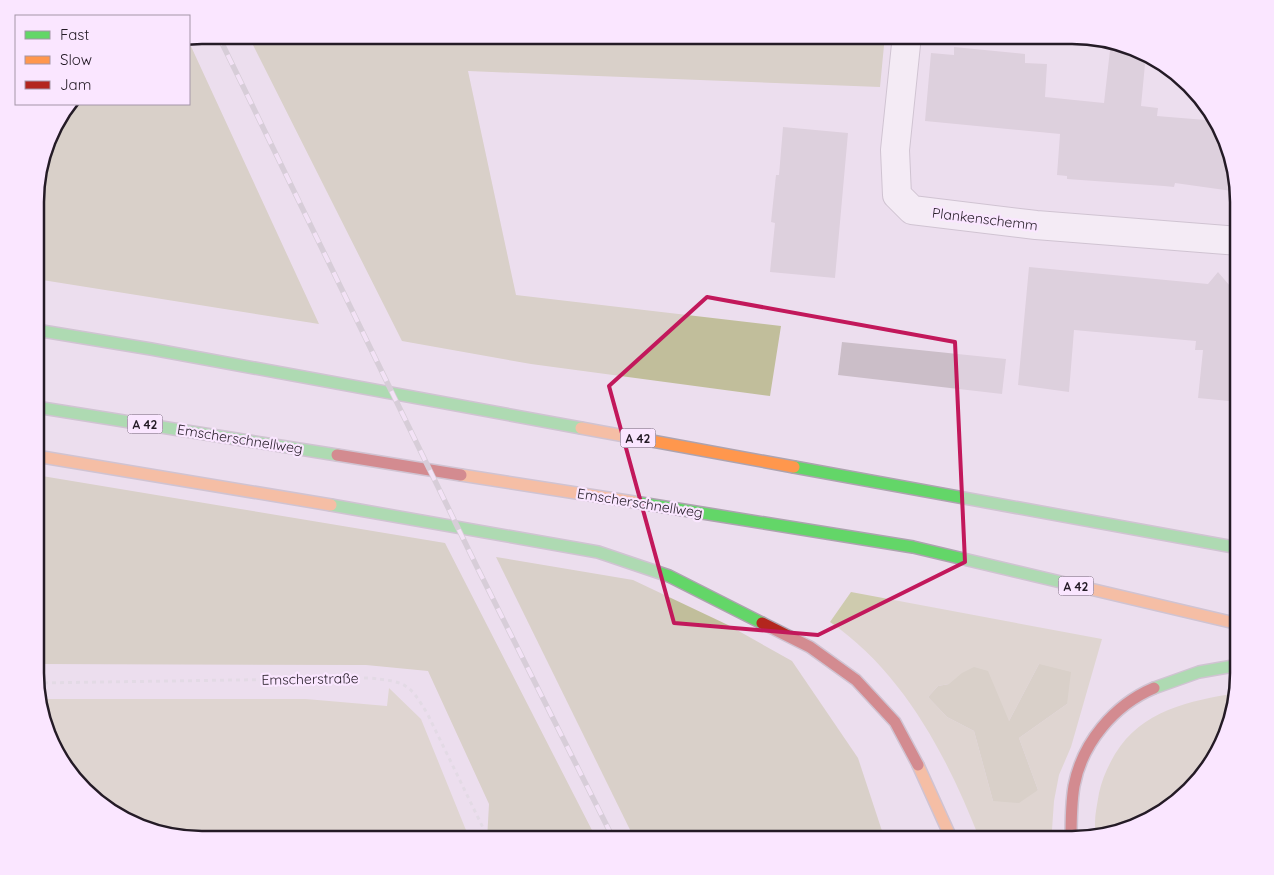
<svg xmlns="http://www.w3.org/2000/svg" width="1274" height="875" font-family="Quicksand,sans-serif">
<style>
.green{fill:#cecbae;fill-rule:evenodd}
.forest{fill:#c1be9b}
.building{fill:#cbbec8}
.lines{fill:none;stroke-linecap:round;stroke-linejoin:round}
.street-casing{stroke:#ada3af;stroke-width:30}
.fast-casing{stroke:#ada3af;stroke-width:14}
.slow-casing{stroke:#ada3af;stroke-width:14}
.jam-casing{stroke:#ada3af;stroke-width:14}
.path{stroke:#d8d5da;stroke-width:3;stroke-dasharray:4 4;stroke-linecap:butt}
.street{stroke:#fcfafc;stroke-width:28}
.fast{stroke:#63d668;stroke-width:11}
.slow{stroke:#ff974d;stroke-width:11}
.jam{stroke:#b3261e;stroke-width:11}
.rail-casing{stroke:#bcb8bc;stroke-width:5.5}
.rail{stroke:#fae6ff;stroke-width:4;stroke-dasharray:11;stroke-linecap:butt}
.marked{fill:none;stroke:#c2185b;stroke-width:4;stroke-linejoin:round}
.labels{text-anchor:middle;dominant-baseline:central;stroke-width:4.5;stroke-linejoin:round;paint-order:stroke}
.shield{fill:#fae6ff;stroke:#645867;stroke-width:1}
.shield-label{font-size:12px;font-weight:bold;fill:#241b26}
.street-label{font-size:14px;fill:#241b26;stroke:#fae6ff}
.rim{fill:none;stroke:#241b26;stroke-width:2.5}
</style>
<rect width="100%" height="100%" fill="#ecdeee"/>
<g class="green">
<path d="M 851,592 L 1102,639 L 1071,747 L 1059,775 L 1054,801 L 1052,830 L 1054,840 L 980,840 C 948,758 904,673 830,622 ZM 1039,664 L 1067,704 L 1019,738 L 1038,790 L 993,801 L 974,731 L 947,717 L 928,697 L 938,686 L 949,684 L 1009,721 Z"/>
<path d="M 389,688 L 421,719 L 470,840 L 191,840 L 148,831 L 100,806 L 57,757 L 38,699 L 306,699 L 387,706 Z"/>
<path d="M 1237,693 L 1230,727 L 1205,775 L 1147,823 L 1096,835 C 1093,821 1097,806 1099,793 C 1102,779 1108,766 1115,754 C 1142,710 1189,701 1237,693 Z"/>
</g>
<g class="forest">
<path d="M 248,35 L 885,35 L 880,87 L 468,71 L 516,295 L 781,326 L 770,396 L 531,364 L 402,341 Z"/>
<path d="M 189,42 L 319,324 L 36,279 L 36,180 L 52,127 L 70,104 L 189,104 Z"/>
<path d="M 36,475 L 445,543 L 597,840 L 487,840 L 489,804 L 428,671 L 366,665 L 36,664 Z"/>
<path d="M 496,557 L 633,580 L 728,625 L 792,661 L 858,758 L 885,840 L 635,840 Z"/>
<path d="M 1039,664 L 1071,672 L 1067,704 L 1019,738 L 1038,790 L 1019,803 L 993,801 L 974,731 L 947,717 L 928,697 L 938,686 L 949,684 L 962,673 L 974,667 L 988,671 L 1009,721 Z"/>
</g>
<g class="building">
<path d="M 1111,41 L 1126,44 L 1146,54 L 1141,106 L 1158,108 L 1157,116 L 1218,121 L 1239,192 L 1175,183 L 1174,187 L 1164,186 L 1067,179 L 1067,176 L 1057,175 L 1060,134 L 925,121 L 931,53 L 954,55 L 954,47 L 1025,54 L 1025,63 L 1047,64 L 1045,97 L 1104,103 Z"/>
<path d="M 783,127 L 848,133 L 835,278 L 770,272 L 775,223 L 771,222 L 776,175 L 779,175 Z"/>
<path d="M 1029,267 L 1208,284 L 1218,272 L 1230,286 L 1239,286 L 1239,402 L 1198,398 L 1203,350 L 1195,350 L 1196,341 L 1074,330 L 1069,392 L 1018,385 Z"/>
<path d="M 842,342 L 1006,359 L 1002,394 L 838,375 Z"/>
</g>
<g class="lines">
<defs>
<path id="street" d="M 907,35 L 895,150 L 897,195 L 912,210 L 1036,225 L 1239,241"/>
<g id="fast">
<path d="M 36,330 L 151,349 L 581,428"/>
<path d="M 36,407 L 337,455"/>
<path d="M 794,467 L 1239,548"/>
<path d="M 634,502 L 913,547 L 1086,588"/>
<path d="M 331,505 L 598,552 L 669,576 L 762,623"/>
<path d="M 1154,688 L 1199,672 L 1239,665"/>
</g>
<g id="slow">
<path d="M 581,428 L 794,467"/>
<path d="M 36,456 L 331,505"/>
<path d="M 461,475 L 634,502"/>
<path d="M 1086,588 L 1239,624"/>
<path d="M 918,765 L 952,840"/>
</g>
<g id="jam">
<path d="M 337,455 L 461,475"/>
<path d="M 762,623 L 810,647 L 856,680 L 895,722 L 918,765"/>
<path d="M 1071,840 C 1071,822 1071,804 1074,786 C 1082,743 1114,705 1154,688"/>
</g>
</defs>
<use href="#street" class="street-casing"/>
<use href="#fast" class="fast-casing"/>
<use href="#slow" class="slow-casing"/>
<use href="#jam" class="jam-casing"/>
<path class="path" d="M 36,683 L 369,678 C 405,682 409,682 428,715 L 489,840"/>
<use href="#street" class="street"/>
<use href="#fast" class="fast"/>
<use href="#slow" class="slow"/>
<use href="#jam" class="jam"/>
<defs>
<path id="rail" d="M 218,35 L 477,567 L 614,840"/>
</defs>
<use href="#rail" class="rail-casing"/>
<use href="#rail" class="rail"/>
</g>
<path d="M0 0H1274V875H0ZM 707,297 L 955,342 L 965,562 L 818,635 L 674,623 L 609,386 Z" fill="#ecdeee" fill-opacity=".55" fill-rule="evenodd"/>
<path class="marked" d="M 707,297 L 955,342 L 965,562 L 818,635 L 674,623 L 609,386 Z"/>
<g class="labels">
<g class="shield">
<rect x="127.5" y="414.5" width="35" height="19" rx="4"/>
<rect x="620.5" y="428.5" width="35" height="19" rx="4"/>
<rect x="1058.5" y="576.5" width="35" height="19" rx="4"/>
</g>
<g class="shield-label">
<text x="145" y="424">A 42</text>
<text x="638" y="438">A 42</text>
<text x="1076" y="586">A 42</text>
</g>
<g class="street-label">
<text transform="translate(985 219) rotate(7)">Plankenschemm</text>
<text transform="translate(240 439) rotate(9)">Emscherschnellweg</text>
<text transform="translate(640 503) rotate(9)">Emscherschnellweg</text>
<text transform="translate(310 679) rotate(-1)">Emscherstraße</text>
</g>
</g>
<path d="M0 0H1274V875H0ZM202 44H1072A158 158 0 0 1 1230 202V673A158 158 0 0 1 1072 831H202A158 158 0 0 1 44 673V202A158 158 0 0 1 202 44Z" fill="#fae6ff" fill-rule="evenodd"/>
<path class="rim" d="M202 44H1072A158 158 0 0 1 1230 202V673A158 158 0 0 1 1072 831H202A158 158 0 0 1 44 673V202A158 158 0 0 1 202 44Z"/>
<rect x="15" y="15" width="175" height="90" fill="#fae6ff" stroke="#a495a8"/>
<rect x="25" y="31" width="25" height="8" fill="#63d668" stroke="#a495a8"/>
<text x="60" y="40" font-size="15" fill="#241b26">Fast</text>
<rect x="25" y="56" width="25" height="8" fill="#ff974d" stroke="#a495a8"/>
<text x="60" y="65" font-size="15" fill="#241b26">Slow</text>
<rect x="25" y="81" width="25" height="8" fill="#b3261e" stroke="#a495a8"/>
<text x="60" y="90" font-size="15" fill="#241b26">Jam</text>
</svg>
